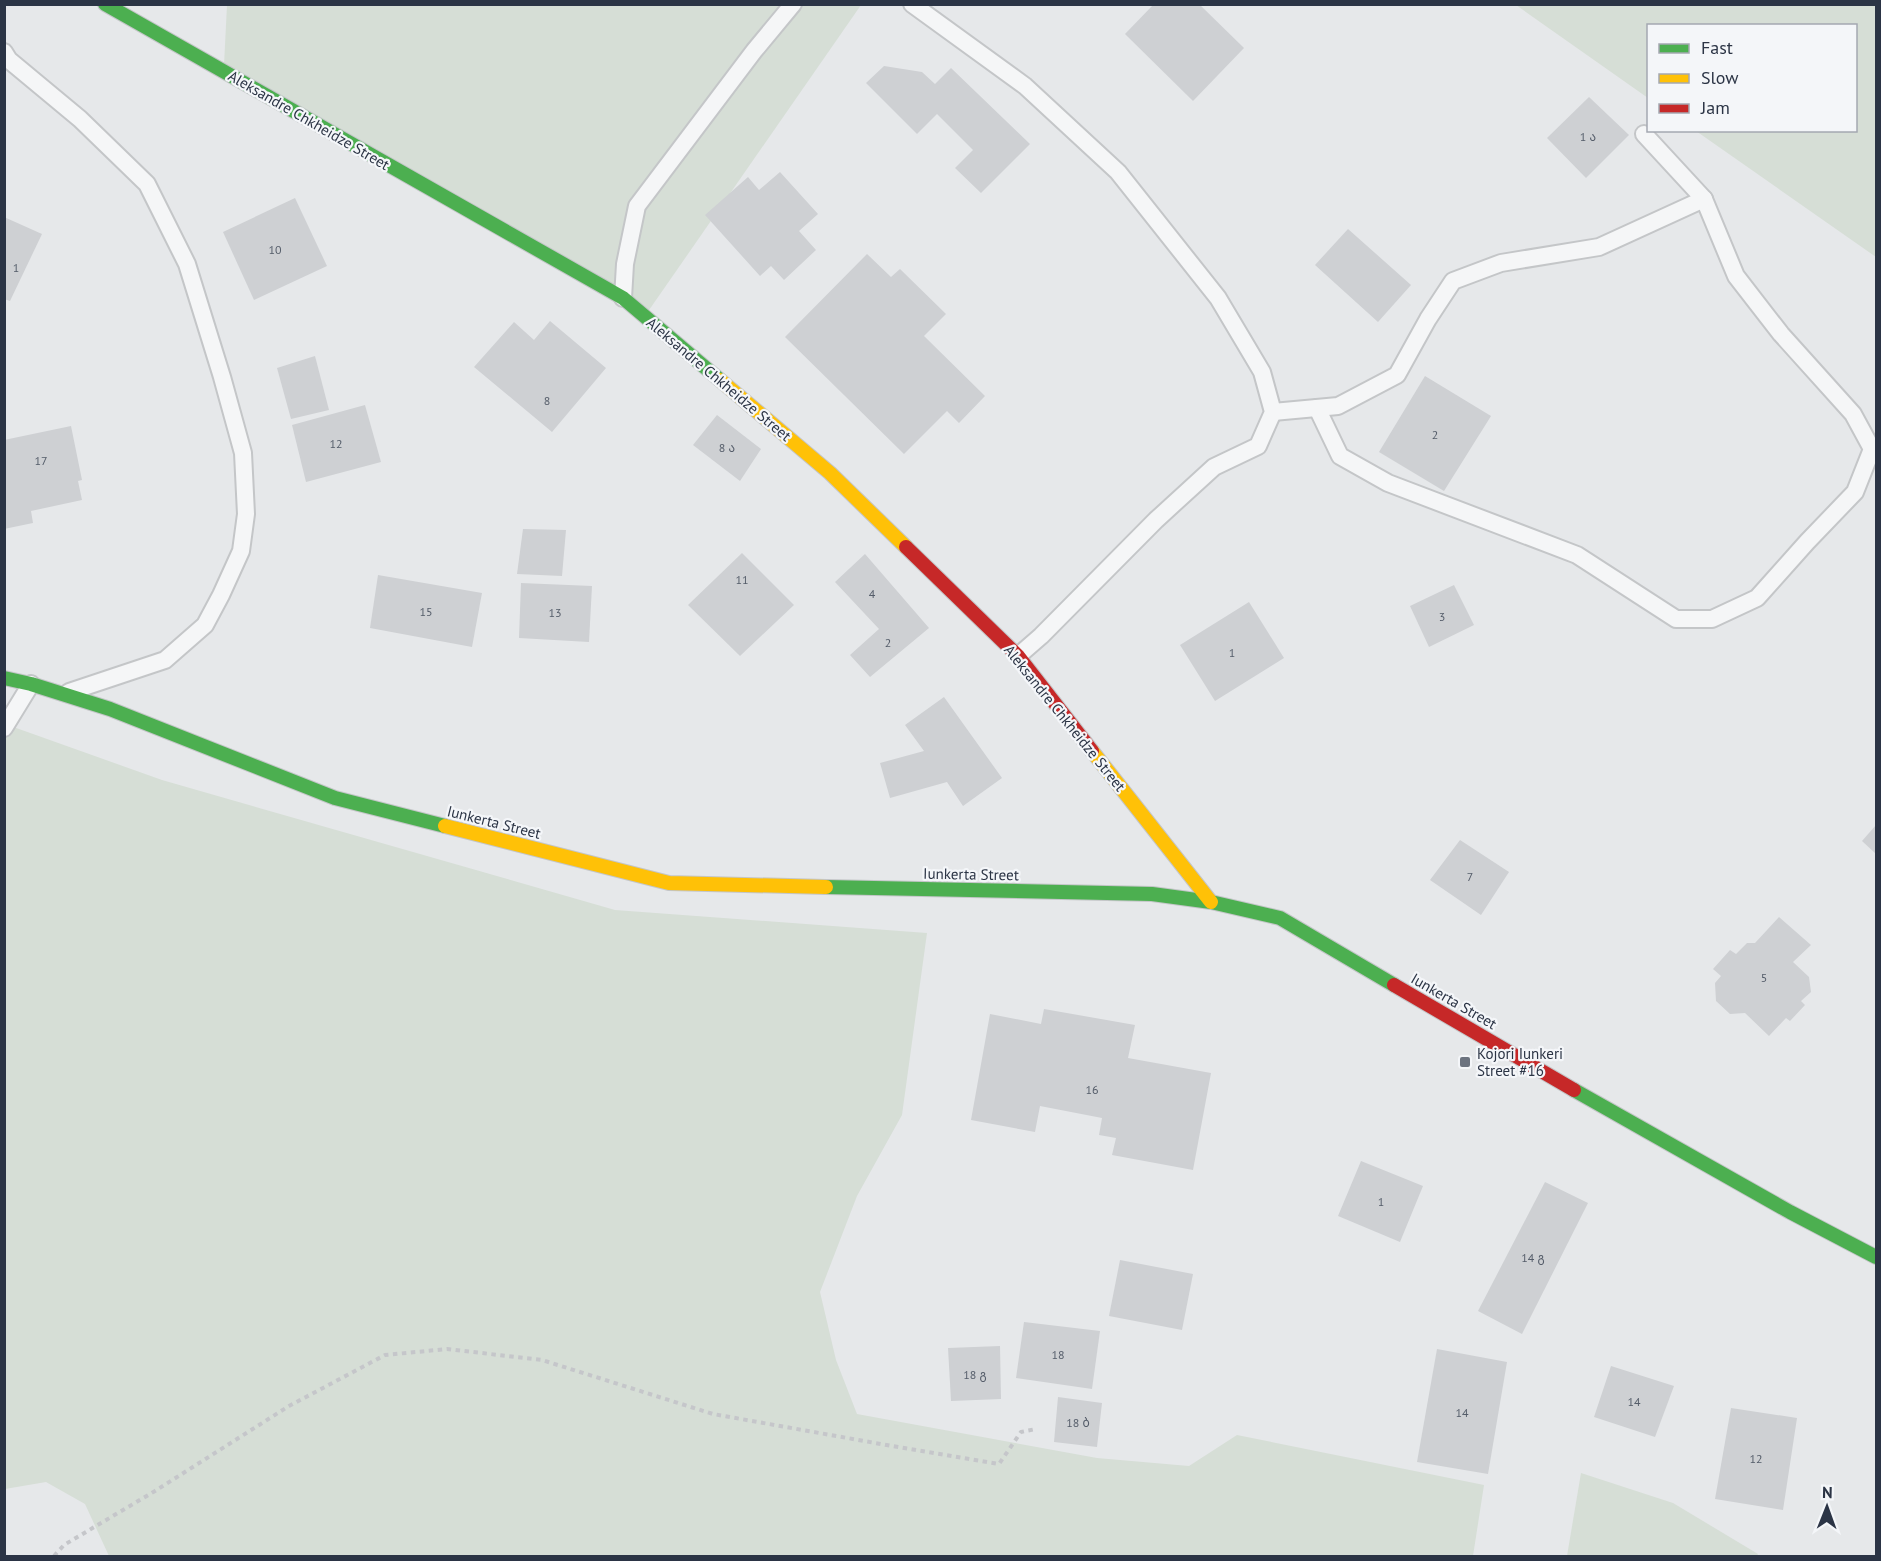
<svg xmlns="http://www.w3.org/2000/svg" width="1881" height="1561" font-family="'PT Sans','Noto Sans Georgian',sans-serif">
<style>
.green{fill:#d6ded6}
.building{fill:#ced0d3}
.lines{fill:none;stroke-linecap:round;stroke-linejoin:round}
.lane-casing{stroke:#c4c6c8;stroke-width:20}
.fast-casing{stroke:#c4c6c8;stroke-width:16}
.slow-casing{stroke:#c4c6c8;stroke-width:16}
.jam-casing{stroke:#c4c6c8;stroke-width:16}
.path{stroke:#c5c6ca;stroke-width:4;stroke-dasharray:4.5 4.5;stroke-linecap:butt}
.lane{stroke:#f5f6f7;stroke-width:16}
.fast{stroke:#4caf50;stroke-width:14}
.slow{stroke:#ffc107;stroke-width:14}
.jam{stroke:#c62828;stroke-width:14}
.poi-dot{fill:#6c737f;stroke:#f4f6f9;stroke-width:2}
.labels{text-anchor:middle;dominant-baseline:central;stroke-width:4.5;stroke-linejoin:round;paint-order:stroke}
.number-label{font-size:12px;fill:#545c69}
.street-label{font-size:15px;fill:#2b3445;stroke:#f4f6f9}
.poi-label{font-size:15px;fill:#2b3445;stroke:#f4f6f9;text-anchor:start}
</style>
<rect width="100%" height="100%" fill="#e6e8ea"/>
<g class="green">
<path d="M 227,5 L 861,5 L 647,313 L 224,65 Z"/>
<path d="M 1516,5 L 1876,5 L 1876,257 L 1696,131 L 1856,130 L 1856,26 L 1648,26 L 1648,98 Z"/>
<path d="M 5,724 L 162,780 L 615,910 L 927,933 L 902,1115 L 857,1196 L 820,1292 L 836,1360 L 857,1414 L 1097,1458 L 1189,1466 L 1237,1435 L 1484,1485 L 1473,1556 L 109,1556 L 85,1504 L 46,1482 L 5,1489 Z"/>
<path d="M 1581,1473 L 1673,1503 L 1758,1554 L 1757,1556 L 1567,1556 Z"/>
</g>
<g class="building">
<path d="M 1154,4 L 1199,4 L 1244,48 L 1193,101 L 1125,34 Z"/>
<path d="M 884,66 L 922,72 L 935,84 L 951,68 L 1030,144 L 981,193 L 955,168 L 973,150 L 937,114 L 917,134 L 866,83 Z"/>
<path d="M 1589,97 L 1629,135 L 1586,178 L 1547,138 Z"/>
<path d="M 780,172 L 818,214 L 799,231 L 816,250 L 784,280 L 771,266 L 760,276 L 705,215 L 748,177 L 759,190 Z"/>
<path d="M 295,198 L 327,266 L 254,300 L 223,232 Z"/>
<path d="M 4,217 L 42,234 L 10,301 L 4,299 Z"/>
<path d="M 1348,229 L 1411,285 L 1378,322 L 1315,265 Z"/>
<path d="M 867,254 L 891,277 L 900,269 L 946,314 L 924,336 L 985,396 L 959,423 L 947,411 L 904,454 L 785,337 Z"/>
<path d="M 550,321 L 606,368 L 552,432 L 474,367 L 514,322 L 534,340 Z"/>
<path d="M 315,356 L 329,410 L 291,419 L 277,368 Z"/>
<path d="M 1425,376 L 1491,416 L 1444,491 L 1379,452 Z"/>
<path d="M 365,405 L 381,462 L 306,482 L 292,425 Z"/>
<path d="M 717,415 L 761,449 L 740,481 L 693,445 Z"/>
<path d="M 71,426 L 82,480 L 78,481 L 82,500 L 31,511 L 33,523 L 4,529 L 4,440 Z"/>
<path d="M 523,529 L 566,530 L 562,576 L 517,574 Z"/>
<path d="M 742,553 L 794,605 L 740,656 L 688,605 Z"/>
<path d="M 865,554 L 929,628 L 870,677 L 850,655 L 879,629 L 835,582 Z"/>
<path d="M 378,575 L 482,593 L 472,647 L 370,628 Z"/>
<path d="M 521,583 L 592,586 L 589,642 L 519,638 Z"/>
<path d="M 1454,585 L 1474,625 L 1429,647 L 1410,606 Z"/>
<path d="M 1249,602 L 1284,658 L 1215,701 L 1180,645 Z"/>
<path d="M 944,697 L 1002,778 L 963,806 L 947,782 L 890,798 L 880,763 L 924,751 L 905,725 Z"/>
<path d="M 1876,825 L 1876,854 L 1862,841 Z"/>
<path d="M 1460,840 L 1509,872 L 1481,915 L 1430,880 Z"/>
<path d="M 1779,917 L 1811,945 L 1793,962 L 1809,977 L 1811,992 L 1801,1001 L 1805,1005 L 1790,1021 L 1786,1018 L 1769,1036 L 1745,1013 L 1730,1014 L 1716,1001 L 1715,983 L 1721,976 L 1713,969 L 1730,950 L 1736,954 L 1747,943 L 1755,943 Z"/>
<path d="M 1044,1009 L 1135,1025 L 1128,1058 L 1211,1073 L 1193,1170 L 1112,1155 L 1116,1138 L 1099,1135 L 1102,1118 L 1040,1106 L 1035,1132 L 971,1120 L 990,1014 L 1041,1024 Z"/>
<path d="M 1361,1161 L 1423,1186 L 1400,1242 L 1338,1216 Z"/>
<path d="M 1545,1182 L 1588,1203 L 1522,1334 L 1478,1311 Z"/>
<path d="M 1120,1260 L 1193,1274 L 1182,1330 L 1109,1316 Z"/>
<path d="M 1024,1322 L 1100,1331 L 1092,1389 L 1016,1378 Z"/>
<path d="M 1000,1346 L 1001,1399 L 951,1401 L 948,1348 Z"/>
<path d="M 1437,1349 L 1507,1362 L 1488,1474 L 1417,1462 Z"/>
<path d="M 1611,1366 L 1674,1386 L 1655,1437 L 1594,1417 Z"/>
<path d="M 1058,1397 L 1102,1403 L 1097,1447 L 1054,1442 Z"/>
<path d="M 1731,1408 L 1797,1418 L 1783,1510 L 1715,1499 Z"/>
</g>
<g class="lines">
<defs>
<g id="lane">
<path d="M 912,4 L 1025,86 L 1118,172 L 1218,298 L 1262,372 L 1273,412 L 1258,446 L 1214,467 L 1156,520 L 1041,636 L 1018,656"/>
<path d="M 4,52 L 9,60 L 80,119 L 147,184 L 187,264 L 222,377 L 243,453 L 246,514 L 241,551 L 221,595 L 205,625 L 165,660 L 69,692"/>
<path d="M 623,298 L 625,264 L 637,206 L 754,51 L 793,4"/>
<path d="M 1317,408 L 1340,456 L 1388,483 L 1577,555 L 1676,619 L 1712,619 L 1757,598 L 1807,542 L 1855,492 L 1872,449 L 1853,414 L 1781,334 L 1736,276 L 1704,199 L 1644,134"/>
<path d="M 1273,412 L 1338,406 L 1397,375 L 1428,319 L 1453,281 L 1501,263 L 1599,247 L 1704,199"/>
<path d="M 4,728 L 31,684"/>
</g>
<g id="fast">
<path d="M 105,4 L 623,298 L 720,380"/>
<path d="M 4,678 L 31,684 L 110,709 L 335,798 L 445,826"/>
<path d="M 826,887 L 1152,894 L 1211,902 L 1280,918 L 1394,985"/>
<path d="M 1574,1090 L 1790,1212 L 1876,1257"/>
</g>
<g id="slow">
<path d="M 720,380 L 830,473 L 906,547"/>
<path d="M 1092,751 L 1211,902"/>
<path d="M 445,826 L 669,883 L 826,887"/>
</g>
<g id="jam">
<path d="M 906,547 L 1018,656 L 1092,751"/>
<path d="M 1394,985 L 1574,1090"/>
</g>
</defs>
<use href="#lane" class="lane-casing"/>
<use href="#fast" class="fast-casing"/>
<use href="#slow" class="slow-casing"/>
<use href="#jam" class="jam-casing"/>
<path class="path" d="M 54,1556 L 64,1545 L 155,1491 L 289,1406 L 385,1355 L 447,1349 L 542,1360 L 713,1414 L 892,1446 L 999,1464 L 1021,1432 L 1036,1429"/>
<use href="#lane" class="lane"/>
<use href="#fast" class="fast"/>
<use href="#slow" class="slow"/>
<use href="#jam" class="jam"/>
</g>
<rect class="poi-dot" x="1459" y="1056" width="12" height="12" rx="3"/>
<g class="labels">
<g class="number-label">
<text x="1588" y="136">1 ა</text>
<text x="275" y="249">10</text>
<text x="16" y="267">1</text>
<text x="547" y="400">8</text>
<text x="1435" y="434">2</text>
<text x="336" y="443">12</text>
<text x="727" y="447">8 ა</text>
<text x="41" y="460">17</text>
<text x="742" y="579">11</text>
<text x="872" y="593">4</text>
<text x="426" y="611">15</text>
<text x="555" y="612">13</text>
<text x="1442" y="616">3</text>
<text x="888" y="642">2</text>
<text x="1232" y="652">1</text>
<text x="1470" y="876">7</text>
<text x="1764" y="977">5</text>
<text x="1092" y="1089">16</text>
<text x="1381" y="1201">1</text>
<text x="1533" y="1257">14 გ</text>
<text x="1058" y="1354">18</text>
<text x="975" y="1374">18 გ</text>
<text x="1634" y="1401">14</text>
<text x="1462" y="1412">14</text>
<text x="1078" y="1422">18 ბ</text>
<text x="1756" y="1458">12</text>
</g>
<g class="street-label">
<text transform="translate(309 120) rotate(30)">Aleksandre Chkheidze Street</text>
<text transform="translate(719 379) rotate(40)">Aleksandre Chkheidze Street</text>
<text transform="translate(1065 718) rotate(51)">Aleksandre Chkheidze Street</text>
<text transform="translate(494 822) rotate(14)">Iunkerta Street</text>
<text transform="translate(971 874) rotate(1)">Iunkerta Street</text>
<text transform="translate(1454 1001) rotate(30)">Iunkerta Street</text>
</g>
<g class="poi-label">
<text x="1477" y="1053">Kojori Iunkeri<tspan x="1477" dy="17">Street #16</tspan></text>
</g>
</g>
<rect width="1881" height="1561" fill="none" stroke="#2b3445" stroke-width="12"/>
<rect x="1647" y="24" width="210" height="108" fill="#f4f6f9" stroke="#a4a8b1" stroke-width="1.5"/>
<rect x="1659" y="44" width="30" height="9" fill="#4caf50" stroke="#a4a8b1" stroke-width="1.5"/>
<text x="1701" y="54" font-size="18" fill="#2b3445">Fast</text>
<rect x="1659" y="74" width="30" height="9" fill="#ffc107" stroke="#a4a8b1" stroke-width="1.5"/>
<text x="1701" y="84" font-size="18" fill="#2b3445">Slow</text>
<rect x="1659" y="104" width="30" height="9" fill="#c62828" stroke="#a4a8b1" stroke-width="1.5"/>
<text x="1701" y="114" font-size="18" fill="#2b3445">Jam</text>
<g transform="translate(1827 1507) rotate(1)" stroke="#f4f6f9" stroke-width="4.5" paint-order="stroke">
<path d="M0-4.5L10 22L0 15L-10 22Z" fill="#2b3445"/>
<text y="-9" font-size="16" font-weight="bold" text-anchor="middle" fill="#2b3445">N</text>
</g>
</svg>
